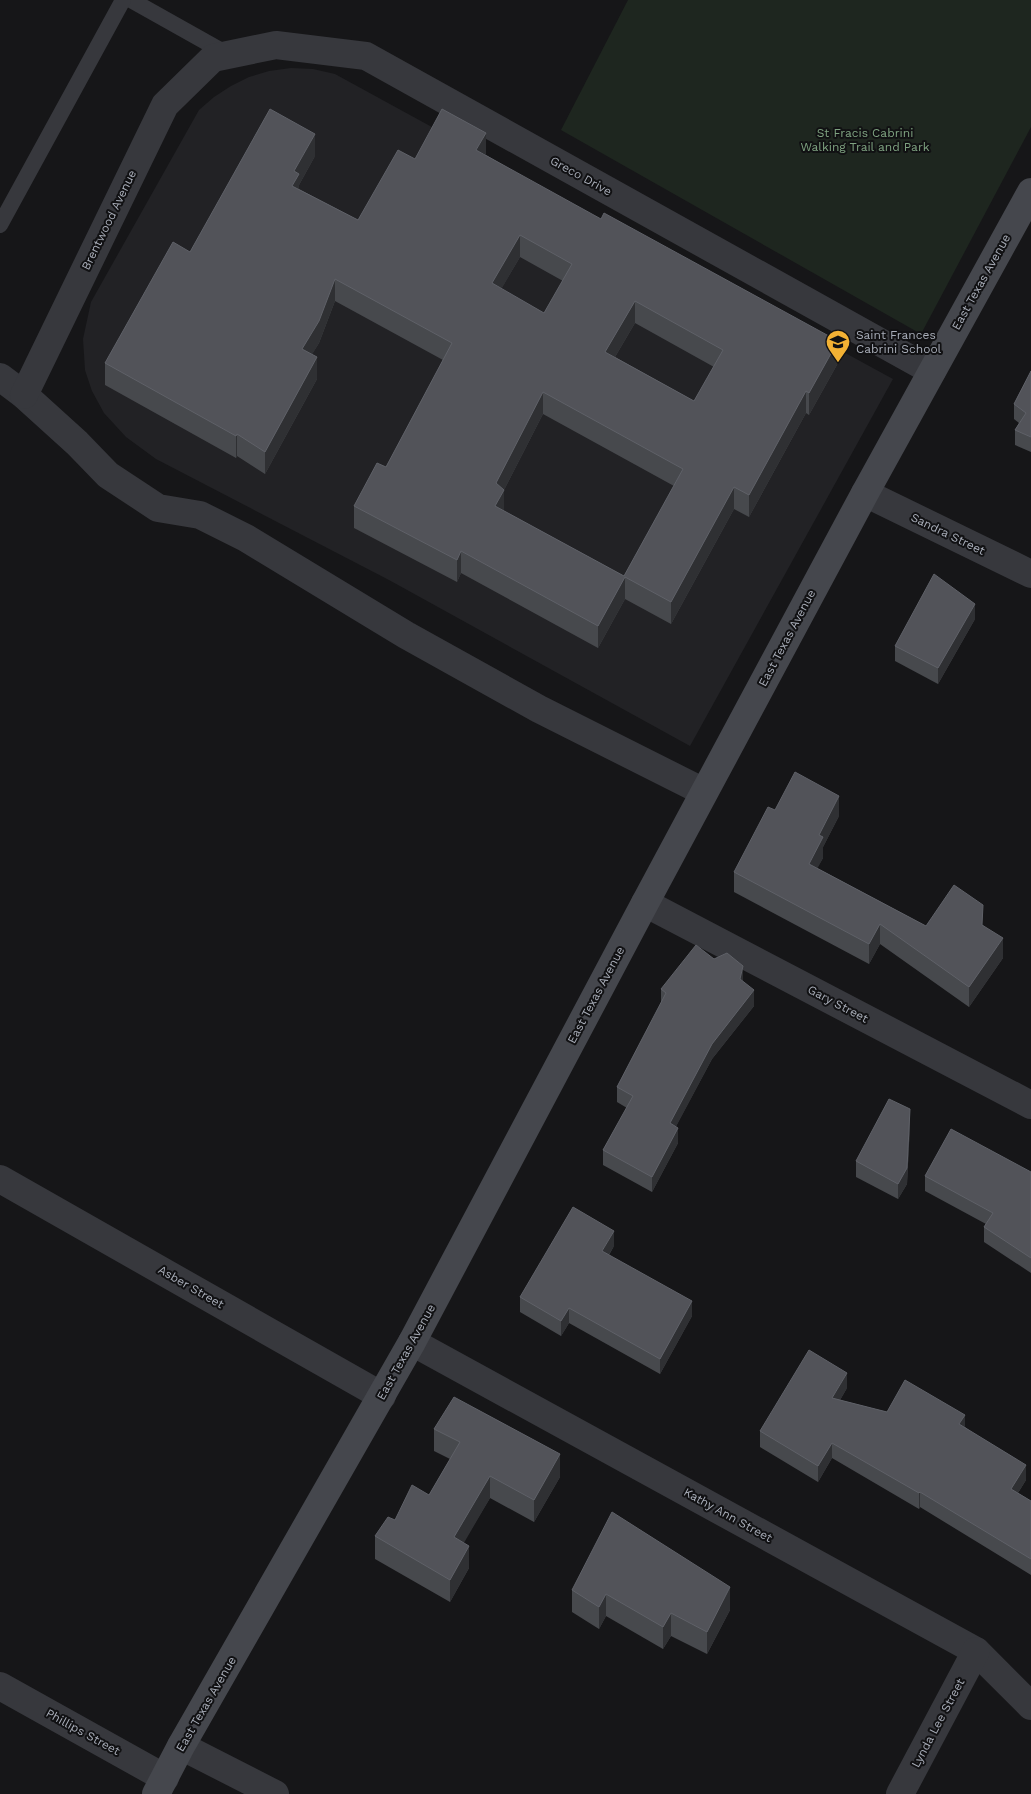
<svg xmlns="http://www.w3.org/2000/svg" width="1031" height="1794" font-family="'Work Sans',sans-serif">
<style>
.built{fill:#222225}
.green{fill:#1e261f}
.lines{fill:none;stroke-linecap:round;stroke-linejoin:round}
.lane{stroke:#37383d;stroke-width:16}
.street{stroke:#37383d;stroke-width:28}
.secondary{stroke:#45474d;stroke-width:28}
.wall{fill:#47494d;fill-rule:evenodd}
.shaded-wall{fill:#2f3033}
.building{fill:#525359;stroke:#5f6168;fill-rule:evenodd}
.labels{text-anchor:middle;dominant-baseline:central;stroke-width:4;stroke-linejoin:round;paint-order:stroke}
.park-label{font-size:12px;fill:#7fa381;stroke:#111113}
.street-label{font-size:12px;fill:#a8adb8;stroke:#111113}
.poi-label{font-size:12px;fill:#a8adb8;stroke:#111113;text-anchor:start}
</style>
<rect width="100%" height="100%" fill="#161618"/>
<path class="built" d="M 291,68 L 313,69 L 335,74 L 893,379 L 690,746 L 389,580 L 156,459 L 126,437 L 104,413 L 92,391 L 85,370 L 83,339 L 91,302 L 199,110 L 214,97 L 231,86 L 249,77 L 269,71 Z"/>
<path class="green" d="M 628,0 L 1031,0 L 1031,127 L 921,334 L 561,130 Z"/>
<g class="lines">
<g class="lane">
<path d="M 131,0 L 229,55"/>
<path d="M 0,225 L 123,0"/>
</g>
<g class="street">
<path d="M 0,377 L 24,395 L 77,443 L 108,475 L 158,508 L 200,515 L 246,538 L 406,635 L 539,709 L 704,792"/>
<path d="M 24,395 L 165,105 L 213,58 L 276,45 L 366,56 L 932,371"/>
<path d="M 865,493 L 1031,574"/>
<path d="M 645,903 L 1031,1105"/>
<path d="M 0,1179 L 382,1396"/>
<path d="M 412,1342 L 976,1651 L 1031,1706"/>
<path d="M 0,1686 L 165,1778"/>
<path d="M 181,1746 L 275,1794"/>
<path d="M 900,1794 L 976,1651"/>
</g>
<path class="secondary" d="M 156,1794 L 181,1746 L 412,1342 L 645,903 L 865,493 L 1031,192"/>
</g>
<g class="wall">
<path d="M 486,155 L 838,363 L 809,415 L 806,413 L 749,517 L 734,509 L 671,624 L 625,599 L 598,648 L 461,573 L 457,582 L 354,528 L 354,506 L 386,467 L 443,360 L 335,301 L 319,343 L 312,354 L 317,379 L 265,474 L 237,456 L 236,458 L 105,385 L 105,363 L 190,252 L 315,156 L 299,185 L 299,189 L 358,220 L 415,159 ZM 520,257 L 563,281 L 544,313 L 501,289 ZM 635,323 L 714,367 L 694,401 L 615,357 ZM 543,414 L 674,486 L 624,576 L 504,511 L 504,490 Z"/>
<path d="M 1031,371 L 1031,452 L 1015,445 L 1015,430 L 1019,423 L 1014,419 L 1014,404 Z"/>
<path d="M 975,619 L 938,684 L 895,661 L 895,646 Z"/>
<path d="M 839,816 L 823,847 L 823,858 L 817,868 L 926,926 L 983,925 L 1003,958 L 969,1007 L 880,944 L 869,964 L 734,892 L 734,872 Z"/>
<path d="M 743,982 L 754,1006 L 712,1059 L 676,1126 L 678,1143 L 652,1192 L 603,1165 L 603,1150 L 627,1108 L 617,1102 L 617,1087 L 661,1004 L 661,989 Z"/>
<path d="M 910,1125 L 907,1184 L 898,1199 L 856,1177 L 856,1161 Z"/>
<path d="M 1031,1172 L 1031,1273 L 984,1242 L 984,1227 L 986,1224 L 925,1191 L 925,1176 Z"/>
<path d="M 614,1246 L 609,1255 L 692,1316 L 660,1374 L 569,1323 L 561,1336 L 520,1312 L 520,1297 Z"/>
<path d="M 847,1388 L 840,1400 L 887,1412 L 965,1427 L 1026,1480 L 1018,1493 L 1031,1501 L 1031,1575 L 920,1507 L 919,1509 L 832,1458 L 818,1482 L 760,1447 L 760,1431 Z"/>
<path d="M 434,1429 L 560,1477 L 534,1522 L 490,1498 L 463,1543 L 469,1568 L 450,1602 L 375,1559 L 375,1536 L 395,1520 L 429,1495 L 450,1459 L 434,1451 Z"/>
<path d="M 572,1590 L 730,1610 L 707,1654 L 671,1636 L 663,1649 L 606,1616 L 599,1629 L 572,1612 Z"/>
</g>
<g class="shaded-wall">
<path d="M 486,133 L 486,155 L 476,150 Z"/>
<path d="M 315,134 L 315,156 L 299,185 L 299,196 L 292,186 L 294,171 Z"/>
<path d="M 520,235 L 520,257 L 492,305 L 492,283 Z"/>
<path d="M 335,279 L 335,301 L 319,343 L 302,371 L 302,349 Z"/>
<path d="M 635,301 L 635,323 L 605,374 L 605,352 Z"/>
<path d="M 838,341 L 838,363 L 809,415 L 809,393 Z"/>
<path d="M 317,357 L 317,379 L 265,474 L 265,452 Z"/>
<path d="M 806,391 L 806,413 L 749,517 L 749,495 Z"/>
<path d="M 543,392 L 543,414 L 504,490 L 504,511 L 495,506 L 496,483 Z"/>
<path d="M 237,434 L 237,456 L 236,458 L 236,436 Z"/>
<path d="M 734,487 L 734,509 L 671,624 L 671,602 Z"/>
<path d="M 461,551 L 461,573 L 457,582 L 457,560 Z"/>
<path d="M 625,577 L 625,599 L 598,648 L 598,626 Z"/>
<path d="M 975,604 L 975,619 L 938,684 L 938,668 Z"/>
<path d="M 839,796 L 839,816 L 823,847 L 823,858 L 809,884 L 809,864 L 819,835 Z"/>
<path d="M 880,924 L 880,944 L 869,964 L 869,944 Z"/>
<path d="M 1003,938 L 1003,958 L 969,1007 L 969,987 Z"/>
<path d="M 743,966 L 743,982 L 740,979 Z"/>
<path d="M 754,990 L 754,1006 L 712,1059 L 670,1138 L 670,1123 L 712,1044 Z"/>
<path d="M 910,1109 L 910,1125 L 907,1184 L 898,1199 L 898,1184 Z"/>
<path d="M 678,1128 L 678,1143 L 652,1192 L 652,1177 Z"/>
<path d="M 614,1231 L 614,1246 L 602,1266 L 602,1251 Z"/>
<path d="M 692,1301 L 692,1316 L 660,1374 L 660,1359 Z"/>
<path d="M 569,1308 L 569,1323 L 561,1336 L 561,1321 Z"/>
<path d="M 847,1373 L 847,1388 L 832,1414 L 832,1398 Z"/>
<path d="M 965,1415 L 965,1430 L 959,1424 Z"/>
<path d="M 832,1443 L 832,1458 L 818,1482 L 818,1466 Z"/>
<path d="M 560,1454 L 560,1477 L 534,1522 L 534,1500 Z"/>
<path d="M 1026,1465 L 1026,1480 L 1011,1504 L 1011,1489 Z"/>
<path d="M 490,1476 L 490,1498 L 454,1560 L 454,1537 Z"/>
<path d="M 920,1492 L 920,1507 L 919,1509 L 919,1493 Z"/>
<path d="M 469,1546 L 469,1568 L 450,1602 L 450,1580 Z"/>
<path d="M 730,1587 L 730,1610 L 707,1654 L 707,1632 Z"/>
<path d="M 606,1594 L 606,1616 L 599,1629 L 599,1607 Z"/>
<path d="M 671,1613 L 671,1636 L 663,1649 L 663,1627 Z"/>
</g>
<g class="building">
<path d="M 270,109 L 315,134 L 294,171 L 299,174 L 292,186 L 358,220 L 398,150 L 415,159 L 442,109 L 486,133 L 476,150 L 601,219 L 604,213 L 838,341 L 809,393 L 806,391 L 749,495 L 734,487 L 671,602 L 625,577 L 598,626 L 461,551 L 457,560 L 354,506 L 377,463 L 386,467 L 452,343 L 335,279 L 319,321 L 302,349 L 317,357 L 265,452 L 237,434 L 236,436 L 105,363 L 173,242 L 190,252 ZM 520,235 L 572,264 L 544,313 L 492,283 ZM 635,301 L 723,350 L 694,401 L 605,352 ZM 543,392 L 683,469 L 624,576 L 495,506 L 504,490 L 496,483 Z"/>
<path d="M 1031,371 L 1031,437 L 1015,430 L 1026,413 L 1014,404 Z"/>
<path d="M 934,574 L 975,604 L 938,668 L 895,646 Z"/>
<path d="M 795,772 L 839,796 L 819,835 L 823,837 L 809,864 L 926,926 L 954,885 L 983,905 L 982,925 L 1003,938 L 969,987 L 880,924 L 869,944 L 734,872 L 768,807 L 775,810 Z"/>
<path d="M 696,945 L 714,959 L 727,953 L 743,966 L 740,979 L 754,990 L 712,1044 L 670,1123 L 678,1128 L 652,1177 L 603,1150 L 633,1096 L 617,1087 L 666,993 L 661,989 Z"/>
<path d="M 889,1099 L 910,1109 L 907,1168 L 898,1184 L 856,1161 Z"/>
<path d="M 951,1129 L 1031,1172 L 1031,1258 L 984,1227 L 993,1213 L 925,1176 Z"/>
<path d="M 573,1207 L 614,1231 L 602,1251 L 692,1301 L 660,1359 L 569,1308 L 561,1321 L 520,1297 Z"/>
<path d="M 809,1350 L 847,1373 L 832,1398 L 887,1412 L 905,1380 L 965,1415 L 959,1424 L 1026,1465 L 1011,1489 L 1031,1501 L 1031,1559 L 920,1492 L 919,1493 L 832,1443 L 818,1466 L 760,1431 Z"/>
<path d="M 454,1397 L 560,1454 L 534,1500 L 490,1476 L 454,1537 L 469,1546 L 450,1580 L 375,1536 L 388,1517 L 395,1520 L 412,1485 L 429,1495 L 460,1442 L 434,1429 Z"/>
<path d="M 612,1512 L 730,1587 L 707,1632 L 671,1613 L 663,1627 L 606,1594 L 599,1607 L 572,1590 Z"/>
</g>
<defs>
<symbol id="school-pin" viewBox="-11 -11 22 30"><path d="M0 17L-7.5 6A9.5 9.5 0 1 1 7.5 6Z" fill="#f2b134" stroke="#111113"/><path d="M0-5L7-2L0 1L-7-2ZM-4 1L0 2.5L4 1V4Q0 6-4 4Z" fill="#111"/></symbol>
</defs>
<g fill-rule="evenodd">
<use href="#school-pin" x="824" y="328" width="28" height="38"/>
</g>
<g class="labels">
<g class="park-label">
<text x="865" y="133">St Fracis Cabrini<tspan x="865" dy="14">Walking Trail and Park</tspan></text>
</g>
<g class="street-label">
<text transform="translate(581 176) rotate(29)">Greco Drive</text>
<text transform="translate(109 220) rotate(-64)">Brentwood Avenue</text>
<text transform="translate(981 282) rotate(-61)">East Texas Avenue</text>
<text transform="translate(948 534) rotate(26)">Sandra Street</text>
<text transform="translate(787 638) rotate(-62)">East Texas Avenue</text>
<text transform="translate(596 995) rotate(-62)">East Texas Avenue</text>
<text transform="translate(838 1004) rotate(28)">Gary Street</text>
<text transform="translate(191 1287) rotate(30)">Asber Street</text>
<text transform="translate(406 1352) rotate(-61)">East Texas Avenue</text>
<text transform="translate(728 1515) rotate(29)">Kathy Ann Street</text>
<text transform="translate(206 1704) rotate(-60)">East Texas Avenue</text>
<text transform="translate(938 1723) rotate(-62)">Lynda Lee Street</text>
<text transform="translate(83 1732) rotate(29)">Phillips Street</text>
</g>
<g class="poi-label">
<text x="856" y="335">Saint Frances<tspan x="856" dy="14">Cabrini School</tspan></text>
</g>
</g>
</svg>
